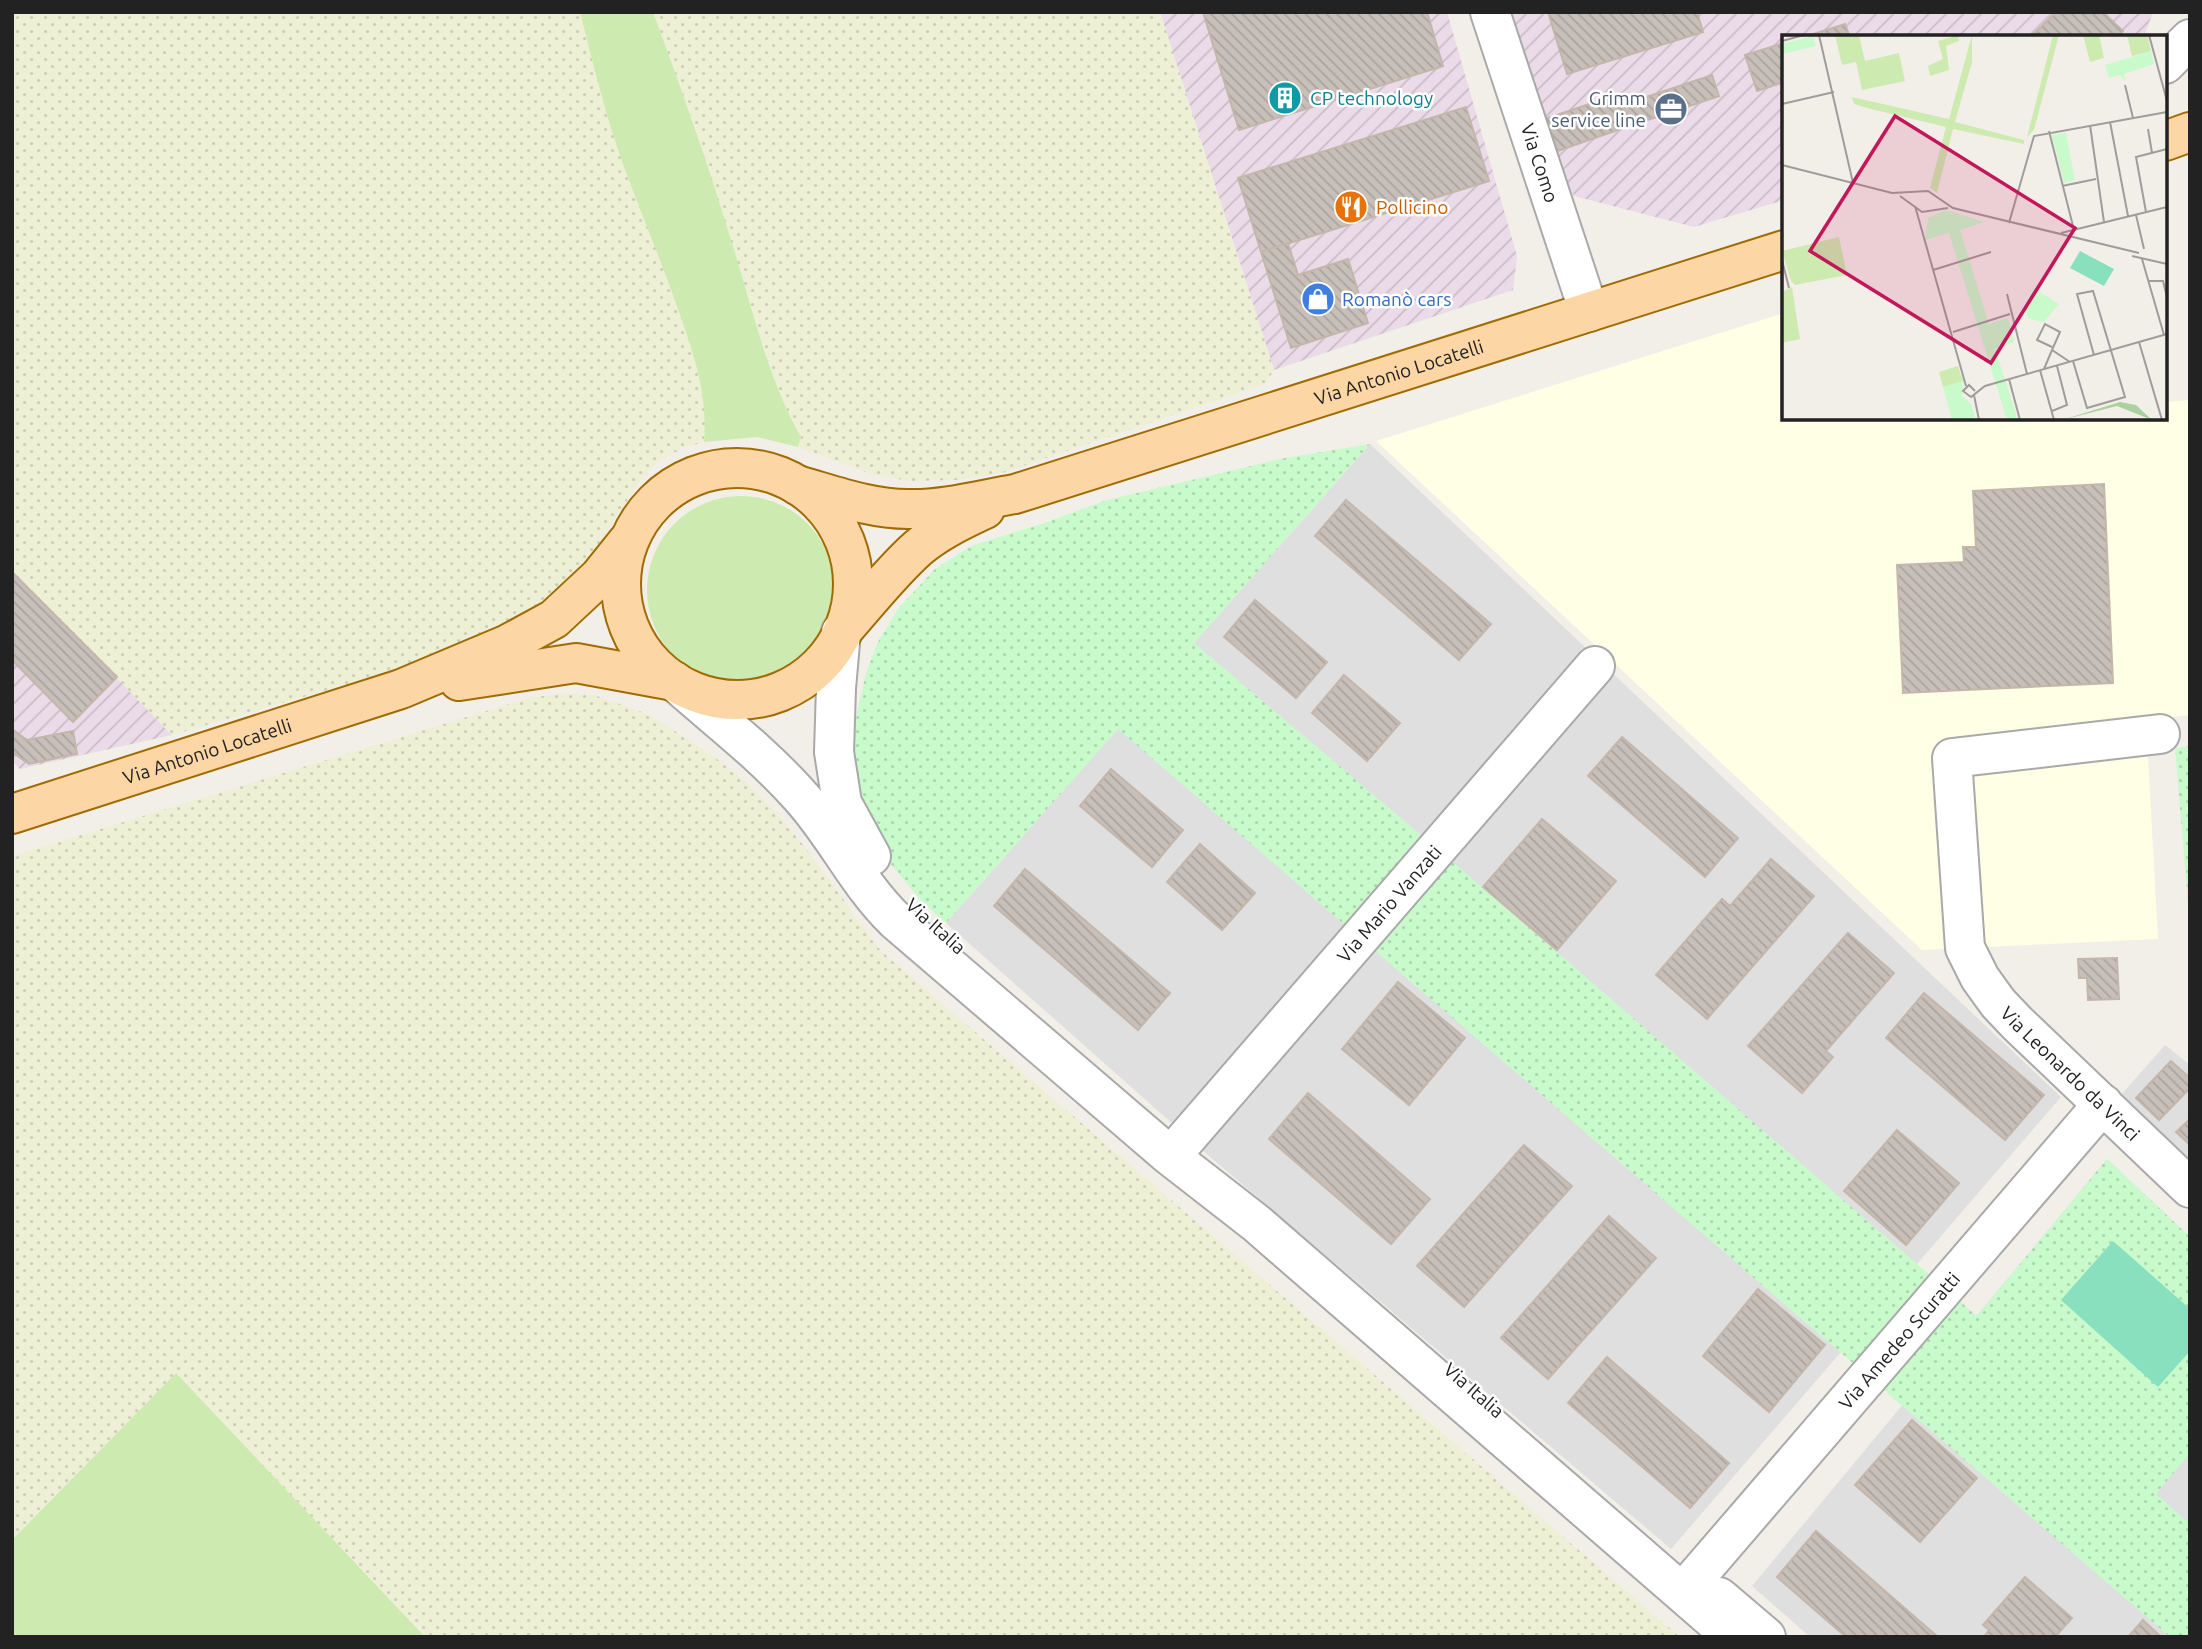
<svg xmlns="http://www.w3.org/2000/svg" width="2202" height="1649" font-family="Ubuntu,sans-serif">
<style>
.residential{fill:#e0dfdf}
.industrial{fill:url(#industrial-furrows)}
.education{fill:#ffffe5}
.farmland{fill:url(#farmland-dots)}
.grass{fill:#cdebb0}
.park{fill:url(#park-dots)}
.pitch{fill:#88e0be}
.building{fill:url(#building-back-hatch);stroke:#c4b6ab;stroke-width:2}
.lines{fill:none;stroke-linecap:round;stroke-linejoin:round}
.minor-casing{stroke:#a9a9a9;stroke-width:42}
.major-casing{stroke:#a06b00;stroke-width:42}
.minor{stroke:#fff;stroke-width:38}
.major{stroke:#fcd6a4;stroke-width:38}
.labels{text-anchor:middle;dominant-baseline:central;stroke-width:5;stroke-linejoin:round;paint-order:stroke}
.culture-label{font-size:19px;fill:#0d838f;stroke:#fff;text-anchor:start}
.service-label{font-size:19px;fill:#4e5e75;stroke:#fff;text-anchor:end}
.street-label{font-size:19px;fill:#222;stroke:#fff}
.food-label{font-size:19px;fill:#c56008;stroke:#fff;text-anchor:start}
.shop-label{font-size:19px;fill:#366cbe;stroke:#fff;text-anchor:start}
.inset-road{fill:none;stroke:#9f9d99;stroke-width:2}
.view{fill:#c2185b;fill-opacity:0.15;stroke:#c2185b;stroke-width:3.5}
.inset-edge{fill:none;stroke:#222;stroke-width:3.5}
</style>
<defs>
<pattern id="industrial-furrows" width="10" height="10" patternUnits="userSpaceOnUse" patternTransform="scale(1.75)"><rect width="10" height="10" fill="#ebdbe8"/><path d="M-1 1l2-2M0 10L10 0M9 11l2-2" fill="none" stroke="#c9bcc7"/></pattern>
<pattern id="farmland-dots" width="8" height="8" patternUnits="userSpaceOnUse" patternTransform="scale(1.75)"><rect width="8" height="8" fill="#eef0d5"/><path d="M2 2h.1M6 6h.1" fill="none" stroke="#ccceb7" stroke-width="1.8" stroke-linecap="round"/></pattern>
<pattern id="park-dots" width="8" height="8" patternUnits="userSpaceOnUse" patternTransform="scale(1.75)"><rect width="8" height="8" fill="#c8facc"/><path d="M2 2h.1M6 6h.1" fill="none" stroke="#acd6af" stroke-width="1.8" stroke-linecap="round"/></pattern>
<pattern id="building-back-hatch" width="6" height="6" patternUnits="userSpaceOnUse" patternTransform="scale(1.75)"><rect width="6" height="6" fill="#c7bfb8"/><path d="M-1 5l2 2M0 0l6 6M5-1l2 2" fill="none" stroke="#aba49e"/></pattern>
</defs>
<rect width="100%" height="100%" fill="#f2efe9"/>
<g class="residential">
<path d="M 1370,444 L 2061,1097 L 1671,1549 L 1209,1156 L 946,923 Z"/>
<path d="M 2165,1045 L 2190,1065 L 2190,1170 L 2115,1102 Z"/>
<path d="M 2107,1159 L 2190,1237 L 2190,1637 L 1810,1637 L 1752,1586 Z"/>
</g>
<g class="industrial">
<path d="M 1160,12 L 1447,12 L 1517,256 L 1513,290 L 1274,370 Z"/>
<path d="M 1510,12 L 2153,12 L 2144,37 L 1784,37 L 1784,200 L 1694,227 L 1574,196 L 1552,153 Z"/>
<path d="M 12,570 L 172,735 L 20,769 L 12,761 Z"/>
</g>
<path class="education" d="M 1784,313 L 1784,418 L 2165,418 L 2165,402 L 2190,400 L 2190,715 L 2146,720 L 2158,939 L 1922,950 L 1376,441 Z"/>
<g class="farmland">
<path d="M 12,12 L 580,12 L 596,75 L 694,353 L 704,393 L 706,420 L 704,442 L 683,448 L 659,461 L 640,481 L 592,554 L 568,581 L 538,608 L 452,654 L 172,735 L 12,570 Z"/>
<path d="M 653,12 L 1160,12 L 1274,370 L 1265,384 L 1002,473 L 957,480 L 910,481 L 874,475 L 798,447 L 801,437 L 790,417 L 771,370 L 696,130 Z"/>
<path d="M 567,693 L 594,695 L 648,714 L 709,753 L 744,780 L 778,814 L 812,856 L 880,950 L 1680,1637 L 425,1637 L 176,1374 L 12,1540 L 12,856 L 529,698 Z"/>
</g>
<g class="grass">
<path d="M 580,12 L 653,12 C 681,88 708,163 731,240 C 752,306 767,377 801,437 L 798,447 L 757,437 L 704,442 C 708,395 694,355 679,312 C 662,263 642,215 624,167 C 606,117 593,64 580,12 Z"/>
<circle cx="741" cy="590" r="94"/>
<path d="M 176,1373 L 425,1637 L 12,1637 L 12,1540 Z"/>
</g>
<g class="park">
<path d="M 1370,444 L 1194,643 L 1453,862 L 1977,1316 L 2107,1159 L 2190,1237 L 2190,1453 L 2156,1494 L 2190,1524 L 2190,1637 L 2170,1637 L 1118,729 L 946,923 L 924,904 L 879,850 L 857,788 L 852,749 L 857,713 L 866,673 L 878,642 L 898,609 L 935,569 L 971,546 L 1044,523 L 1107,500 L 1285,458 Z"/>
<path d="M 2190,746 L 2190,926 L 2175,748 Z"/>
</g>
<path class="pitch" d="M 2113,1241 L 2190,1309 L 2190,1351 L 2158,1387 L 2061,1300 Z"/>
<g class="building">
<path d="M 1203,12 L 1427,12 L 1443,66 L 1239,130 Z"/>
<path d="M 1548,12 L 1697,12 L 1703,32 L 1567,74 Z"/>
<path d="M 2056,12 L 2103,12 L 2123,31 L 2118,37 L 2026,37 L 2034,34 Z"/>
<path d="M 1845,24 L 1850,37 L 1804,37 Z"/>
<path d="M 1784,43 L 1784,82 L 1757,91 L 1745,55 Z"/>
<path d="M 1712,75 L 1719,96 L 1624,128 L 1616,107 Z"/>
<path d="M 1613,96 L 1624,128 L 1552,153 L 1542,120 Z"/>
<path d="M 1466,107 L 1489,181 L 1261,252 L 1238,178 Z"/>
<path d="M 1288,243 L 1298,275 L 1348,259 L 1368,323 L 1291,348 L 1261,252 Z"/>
<path d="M 2104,484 L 2113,683 L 1903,693 L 1897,565 L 1964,562 L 1963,547 L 1976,547 L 1973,491 Z"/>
<path d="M 1346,500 L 1491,624 L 1459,660 L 1315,536 Z"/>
<path d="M 12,572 L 117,677 L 73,722 L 12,660 Z"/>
<path d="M 1255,600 L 1327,662 L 1296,698 L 1224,637 Z"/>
<path d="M 1344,675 L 1400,723 L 1367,761 L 1312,713 Z"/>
<path d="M 12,729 L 27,740 L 73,731 L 77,754 L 29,764 L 12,752 Z"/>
<path d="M 1622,737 L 1738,838 L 1705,877 L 1588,776 Z"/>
<path d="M 1111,769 L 1183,830 L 1152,867 L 1080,806 Z"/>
<path d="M 1542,819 L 1616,881 L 1557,950 L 1483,887 Z"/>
<path d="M 1200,844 L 1255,893 L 1222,930 L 1167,882 Z"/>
<path d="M 1771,859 L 1814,896 L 1707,1019 L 1656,975 L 1722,899 L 1730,906 Z"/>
<path d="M 1025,869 L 1170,993 L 1138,1030 L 994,906 Z"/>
<path d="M 1848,933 L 1894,973 L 1826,1051 L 1833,1057 L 1802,1093 L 1748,1046 Z"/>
<path d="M 2117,958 L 2119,999 L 2088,1000 L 2087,978 L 2079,978 L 2078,959 Z"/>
<path d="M 1398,982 L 1465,1038 L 1409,1105 L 1342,1049 Z"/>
<path d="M 1924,993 L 2044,1095 L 2005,1140 L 1886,1038 Z"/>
<path d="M 2171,1061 L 2190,1078 L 2190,1088 L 2159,1120 L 2136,1098 Z"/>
<path d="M 1308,1093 L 1430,1199 L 1391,1244 L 1269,1139 Z"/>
<path d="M 2190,1119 L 2190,1145 L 2176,1132 Z"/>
<path d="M 1897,1130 L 1959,1183 L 1906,1245 L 1844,1191 Z"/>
<path d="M 1524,1145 L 1572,1186 L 1464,1307 L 1417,1266 Z"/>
<path d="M 1609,1216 L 1656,1258 L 1548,1379 L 1501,1338 Z"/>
<path d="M 1758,1289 L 1825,1345 L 1769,1412 L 1703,1356 Z"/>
<path d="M 1607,1357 L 1729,1463 L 1690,1508 L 1568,1403 Z"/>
<path d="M 1912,1420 L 1977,1478 L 1920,1542 L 1855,1485 Z"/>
<path d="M 1816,1531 L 1938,1637 L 1846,1637 L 1777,1577 Z"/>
<path d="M 2025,1577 L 2072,1618 L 2055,1637 L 1984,1637 L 1989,1630 L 1983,1625 Z"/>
<path d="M 2143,1620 L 2161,1637 L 2128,1637 Z"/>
</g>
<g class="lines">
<defs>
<g id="minor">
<path id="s1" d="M 1490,12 L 1589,312"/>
<path d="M 2165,64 L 2190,39"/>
<path d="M 841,632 L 836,688 L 834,752 L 842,803 L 871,856"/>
<path d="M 674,681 C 717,719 763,754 801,797 C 836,836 858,884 895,920 L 1170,1156 L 1256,1223 L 1733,1637"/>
<path id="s2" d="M 2160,734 L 1952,758 L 1965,948 L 1980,978 L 1998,1003 L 2017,1023 L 2190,1188"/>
<path id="s3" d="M 1183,1142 L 1595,666"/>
<path id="s4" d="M 1695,1578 L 2103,1104"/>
<path d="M 1719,1597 L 1766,1637"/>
</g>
<g id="major">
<path d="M 2165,141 L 2190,132"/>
<circle cx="737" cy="584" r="116"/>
<path id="s5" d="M 797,485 C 833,495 870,509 908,509 C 943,510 980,500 1015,494 L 1784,250"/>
<path d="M 844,629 C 868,602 891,572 918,548 C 938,531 962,520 985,509"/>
<path d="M 459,681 L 576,663 L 674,681"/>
<path id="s6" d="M 12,814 L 401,689 L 508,644 L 554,619 L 599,577 L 627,542"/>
</g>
</defs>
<use href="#minor" class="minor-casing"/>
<use href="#major" class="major-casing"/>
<use href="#minor" class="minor"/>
<use href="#major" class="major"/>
</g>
<defs>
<symbol id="building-disc" viewBox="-11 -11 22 22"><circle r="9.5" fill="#0f9aa8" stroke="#fff"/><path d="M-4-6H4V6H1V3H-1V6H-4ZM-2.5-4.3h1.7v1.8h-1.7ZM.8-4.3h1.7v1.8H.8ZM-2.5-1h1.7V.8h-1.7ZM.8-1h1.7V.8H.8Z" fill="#fff"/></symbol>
<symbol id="office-disc" viewBox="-11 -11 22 22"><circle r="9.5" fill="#5c6f8a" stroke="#fff"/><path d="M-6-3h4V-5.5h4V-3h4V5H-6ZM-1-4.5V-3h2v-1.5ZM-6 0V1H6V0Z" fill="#fff"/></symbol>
<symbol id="restaurant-disc" viewBox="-11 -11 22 22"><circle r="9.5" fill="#e8710a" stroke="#fff"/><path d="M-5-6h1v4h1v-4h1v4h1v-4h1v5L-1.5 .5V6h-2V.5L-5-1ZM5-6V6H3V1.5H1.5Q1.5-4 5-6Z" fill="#fff"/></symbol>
<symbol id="shop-disc" viewBox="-11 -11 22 22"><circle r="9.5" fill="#3f7fe0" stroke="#fff"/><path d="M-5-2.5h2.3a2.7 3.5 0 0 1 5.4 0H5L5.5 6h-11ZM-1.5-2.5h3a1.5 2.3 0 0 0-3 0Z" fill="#fff"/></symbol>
</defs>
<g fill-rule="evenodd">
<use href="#building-disc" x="1266" y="79" width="38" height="38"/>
<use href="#office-disc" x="1652" y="90" width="38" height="38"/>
<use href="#restaurant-disc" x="1332" y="188" width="38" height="38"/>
<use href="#shop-disc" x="1299" y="280" width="38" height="38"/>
</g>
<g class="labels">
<g class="culture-label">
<text x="1310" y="98">CP technology</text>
</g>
<g class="service-label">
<text x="1646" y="98">Grimm<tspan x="1646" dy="22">service line</tspan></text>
</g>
<g class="street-label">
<text stroke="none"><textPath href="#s1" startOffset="159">Via Como</textPath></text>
<text stroke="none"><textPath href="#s5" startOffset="625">Via Antonio Locatelli</textPath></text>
<text stroke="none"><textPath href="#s6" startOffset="205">Via Antonio Locatelli</textPath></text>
<text stroke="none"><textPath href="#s3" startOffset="315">Via Mario Vanzati</textPath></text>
<text transform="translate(936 926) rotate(42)">Via Italia</text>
<text stroke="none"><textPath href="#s2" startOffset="565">Via Leonardo da Vinci</textPath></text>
<text stroke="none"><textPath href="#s4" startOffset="313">Via Amedeo Scuratti</textPath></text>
<text transform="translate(1474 1390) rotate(41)">Via Italia</text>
</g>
<g class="food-label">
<text x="1376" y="207">Pollicino</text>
</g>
<g class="shop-label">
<text x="1342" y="299">Romanò cars</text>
</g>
</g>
<g transform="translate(1782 35)">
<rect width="385" height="385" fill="#f2efe9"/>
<path d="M 53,0 L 77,0 L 83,26 L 117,18 L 123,46 L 80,55 L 74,27 L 60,30 ZM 176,0 L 177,6 L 164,11 L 167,35 L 148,41 L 146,31 L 161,24 L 156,6 ZM 190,0 L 190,27 L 173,87 L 242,105 L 242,109 L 171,94 L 155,158 L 148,153 L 164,92 L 85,73 L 72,69 L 70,62 L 167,84 ZM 271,0 L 277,0 L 252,95 L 245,102 ZM 301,0 L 317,0 L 322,23 L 308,27 ZM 345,0 L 365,0 L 369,16 L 350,21 ZM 57,202 L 65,240 L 13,250 L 9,246 L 0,216 ZM 10,252 L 18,304 L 0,308 L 0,257 Z" fill="#cdebb0"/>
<path d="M 338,367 L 354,370 L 370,385 L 335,371 L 280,385 Z" fill="#add19e"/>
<path d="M 31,1 L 34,11 L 0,19 L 0,9 ZM 369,16 L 372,29 L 342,39 L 344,47 L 338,40 L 327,43 L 323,30 ZM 284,98 L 293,145 L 282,148 L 270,100 ZM 164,175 L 202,187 L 178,195 L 207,289 L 226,283 L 232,307 L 213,314 L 236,385 L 225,385 L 167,198 L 143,205 L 146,183 ZM 252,253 L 277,269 L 262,287 L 247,284 L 242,274 ZM 181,346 L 180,361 L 189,369 L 194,385 L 170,385 L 161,352 Z" fill="#c8facc"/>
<path d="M 176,331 L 181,346 L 161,352 L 157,337 Z" fill="#cdebb0"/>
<path d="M 298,216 L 332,234 L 322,251 L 288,233 Z" fill="#88e0be"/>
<path class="inset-road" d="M 37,0 L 71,148M 367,0 L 385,66M 0,6 L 22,0M 343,50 L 351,83M 0,69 L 52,57M 328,87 L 346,181M 308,90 L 322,187M 366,94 L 370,118M 267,96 L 292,195M 0,130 L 110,158 L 146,156 L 171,173 L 357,218M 280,151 L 314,144M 118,161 L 140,177 L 166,173M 133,171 L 184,351M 364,177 L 354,122 L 385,114M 354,180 L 362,214M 227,188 L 252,101 L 385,77M 279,198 L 385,172M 350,221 L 385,229M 360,224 L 382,300M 0,225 L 7,253M 151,235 L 209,217M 367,246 L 381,246 L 385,262M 225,259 L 245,339M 171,297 L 228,279M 357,307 L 380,385M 270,312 L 255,305 L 263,289 L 278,297 L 270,315M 291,326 L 305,373 L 343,362 L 311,256 L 295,259 L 312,320M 262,334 L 270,315 L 288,327M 258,335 L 272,385M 227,344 L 238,385M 193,356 L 187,350 L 181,356 L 189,362 L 203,351 L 385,299M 192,360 L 197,385M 270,376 L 285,370 L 275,331"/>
<path class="view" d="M 113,81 L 293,193 L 209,328 L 28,216 Z"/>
<rect width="385" height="385" class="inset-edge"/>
</g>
<rect width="2202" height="1649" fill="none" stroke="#222222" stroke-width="28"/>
</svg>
